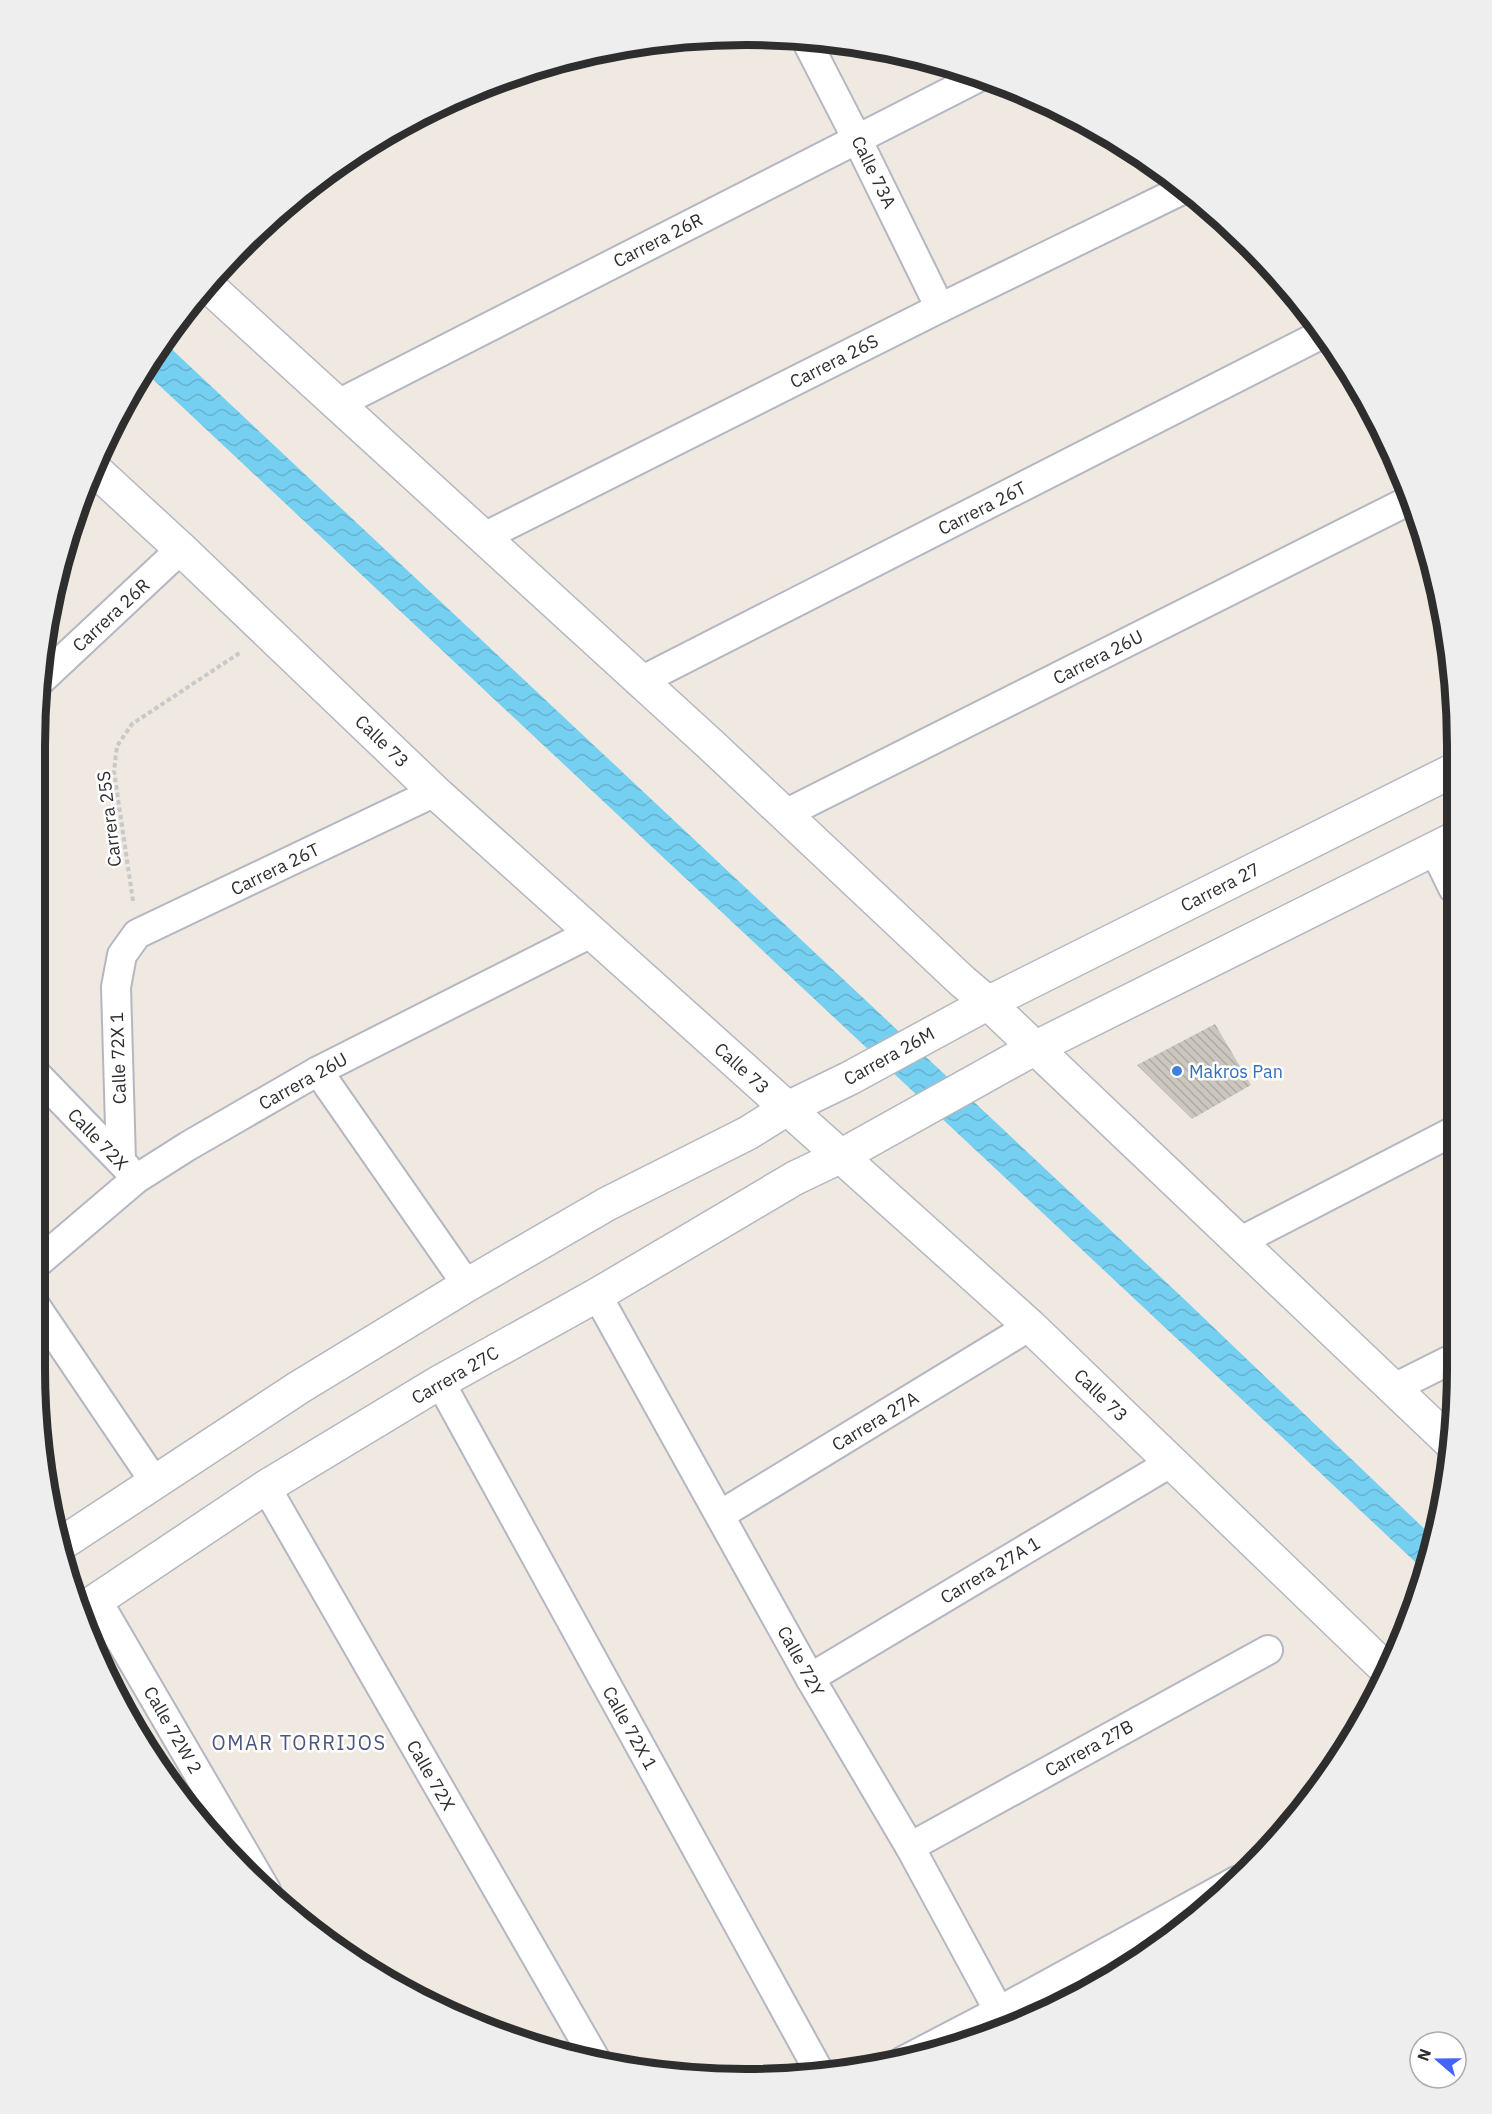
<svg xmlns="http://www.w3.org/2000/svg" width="1492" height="2114" font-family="'IBM Plex Sans',sans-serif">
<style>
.water{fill:url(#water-waves)}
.building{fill:url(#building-back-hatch)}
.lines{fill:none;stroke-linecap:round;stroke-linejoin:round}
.street-casing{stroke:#b4b7c1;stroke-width:32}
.secondary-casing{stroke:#b4b7c1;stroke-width:36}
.path{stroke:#c9c9c9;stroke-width:4;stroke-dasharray:4.5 3;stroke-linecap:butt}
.street{stroke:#fff;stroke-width:28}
.secondary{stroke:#fff;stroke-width:33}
.shop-dot{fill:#3f7fe0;stroke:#fff;stroke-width:2}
.labels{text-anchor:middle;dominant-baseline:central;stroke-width:5;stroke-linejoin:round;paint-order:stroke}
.street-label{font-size:18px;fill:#2e2e2e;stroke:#fff}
.shop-label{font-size:18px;fill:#366cbe;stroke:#fff;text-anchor:start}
.neighbourhood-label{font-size:20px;letter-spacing:1.5px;fill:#4d5680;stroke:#fff}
.rim{fill:none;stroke:#2e2e2e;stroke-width:8}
</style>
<defs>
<pattern id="water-waves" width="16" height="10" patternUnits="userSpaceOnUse" patternTransform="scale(1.5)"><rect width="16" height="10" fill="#75cff0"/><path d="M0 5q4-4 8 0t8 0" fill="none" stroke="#66b2ce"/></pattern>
<pattern id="building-back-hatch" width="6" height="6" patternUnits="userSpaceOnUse" patternTransform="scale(1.5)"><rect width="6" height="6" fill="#cbc7bf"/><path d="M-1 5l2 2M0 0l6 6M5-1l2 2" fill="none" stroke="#afaba4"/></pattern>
</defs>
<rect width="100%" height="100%" fill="#efe9e1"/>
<path class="water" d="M 164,342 L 1184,1299 L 1435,1539 L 1433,1552 L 1426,1572 L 144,371 Z"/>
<path class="building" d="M 1215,1024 L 1251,1085 L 1192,1119 L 1137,1065 Z"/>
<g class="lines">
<defs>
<g id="street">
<path d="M 805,38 L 857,139 L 940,308"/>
<path d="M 338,404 L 979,77"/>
<path d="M 484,537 L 940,308 L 1186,188"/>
<path d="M 41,680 L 181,549"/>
<path d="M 639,682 L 1324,333"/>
<path d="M 785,814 L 1410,500"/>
<path d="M 1434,849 L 1453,888"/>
<path d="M 318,1071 L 467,1285"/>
<path d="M 35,1073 L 127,1168"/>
<path d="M 121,1161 L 116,987 L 122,955 L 137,934 L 435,792"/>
<path d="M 1241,1241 L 1454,1131"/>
<path d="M 35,1265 L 136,1179 L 188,1146 L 318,1071 L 593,932"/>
<path d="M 597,1295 L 810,1678 L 910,1847 L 1007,2026"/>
<path d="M 35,1305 L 154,1481"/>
<path d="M 440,1382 L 820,2073"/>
<path d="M 1394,1388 L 1456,1357"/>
<path d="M 266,1487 L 597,2062"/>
<path d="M 720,1515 L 1030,1326"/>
<path d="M 97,1600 L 266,1890"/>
<path d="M 810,1678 L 1170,1463"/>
<path d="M 910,1847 L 1268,1650"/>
<path d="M 903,2061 L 999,2011 L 1236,1881"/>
</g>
<g id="secondary">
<path d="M 206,284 L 710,744 L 962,981 L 988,1003 L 1451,1443"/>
<path d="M 92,467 L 181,549 L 435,792 L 1030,1326 L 1388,1671"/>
<path d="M 58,1546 L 298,1388 L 467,1285 L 607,1204 L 748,1133 L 788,1108 L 850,1078 L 988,1003 L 1452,771"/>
<path d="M 79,1612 L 266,1487 L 440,1382 L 597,1295 L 795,1178 L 841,1156 L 1035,1048 L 1452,840"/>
</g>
</defs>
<use href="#street" class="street-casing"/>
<use href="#secondary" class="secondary-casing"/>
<g class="path">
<path d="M 159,349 L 189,314"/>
<path d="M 133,901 L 114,771 L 117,746 L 132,724 L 241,652"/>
</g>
<use href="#street" class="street"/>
<use href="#secondary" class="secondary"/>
</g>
<circle class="shop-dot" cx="1177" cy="1071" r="6"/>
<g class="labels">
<g class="street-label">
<text transform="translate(874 172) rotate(64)">Calle 73A</text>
<text transform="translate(658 240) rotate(-27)">Carrera 26R</text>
<text transform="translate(834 361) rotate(-27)">Carrera 26S</text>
<text transform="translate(982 508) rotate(-27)">Carrera 26T</text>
<text transform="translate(111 615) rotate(-43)">Carrera 26R</text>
<text transform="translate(1098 657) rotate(-27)">Carrera 26U</text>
<text transform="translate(382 741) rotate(44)">Calle 73</text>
<text transform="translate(109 819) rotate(-97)">Carrera 25S</text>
<text transform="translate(275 869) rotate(-26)">Carrera 26T</text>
<text transform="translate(1220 887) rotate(-27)">Carrera 27</text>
<text transform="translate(889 1056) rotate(-29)">Carrera 26M</text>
<text transform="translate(118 1058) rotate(-92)">Calle 72X 1</text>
<text transform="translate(742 1068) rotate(42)">Calle 73</text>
<text transform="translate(303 1081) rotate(-29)">Carrera 26U</text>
<text transform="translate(98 1139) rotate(46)">Calle 72X</text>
<text transform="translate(455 1375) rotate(-30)">Carrera 27C</text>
<text transform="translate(1101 1395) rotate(44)">Calle 73</text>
<text transform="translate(875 1421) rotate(-31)">Carrera 27A</text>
<text transform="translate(990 1570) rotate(-31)">Carrera 27A 1</text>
<text transform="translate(801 1661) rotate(61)">Calle 72Y</text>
<text transform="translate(630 1728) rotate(61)">Calle 72X 1</text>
<text transform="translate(173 1730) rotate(60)">Calle 72W 2</text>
<text transform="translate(1089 1748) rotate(-29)">Carrera 27B</text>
<text transform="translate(431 1775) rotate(60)">Calle 72X</text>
</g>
<g class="shop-label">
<text x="1189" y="1071">Makros Pan</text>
</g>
<g class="neighbourhood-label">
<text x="299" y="1742">OMAR TORRIJOS</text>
</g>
</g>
<path d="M0 0H1492V2114H0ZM746 45H746A701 701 0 0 1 1447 746V1368A701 701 0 0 1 746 2069H746A701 701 0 0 1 45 1368V746A701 701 0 0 1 746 45Z" fill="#eee" fill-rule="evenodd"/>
<path class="rim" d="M746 45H746A701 701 0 0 1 1447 746V1368A701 701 0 0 1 746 2069H746A701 701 0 0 1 45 1368V746A701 701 0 0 1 746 45Z"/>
<g transform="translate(1438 2060) rotate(290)"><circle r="28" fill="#ffffff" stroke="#ababab" stroke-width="1.5"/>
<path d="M0-4.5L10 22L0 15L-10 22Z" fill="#4264fb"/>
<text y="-9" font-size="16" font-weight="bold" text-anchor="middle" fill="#2e2e2e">N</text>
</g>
</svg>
